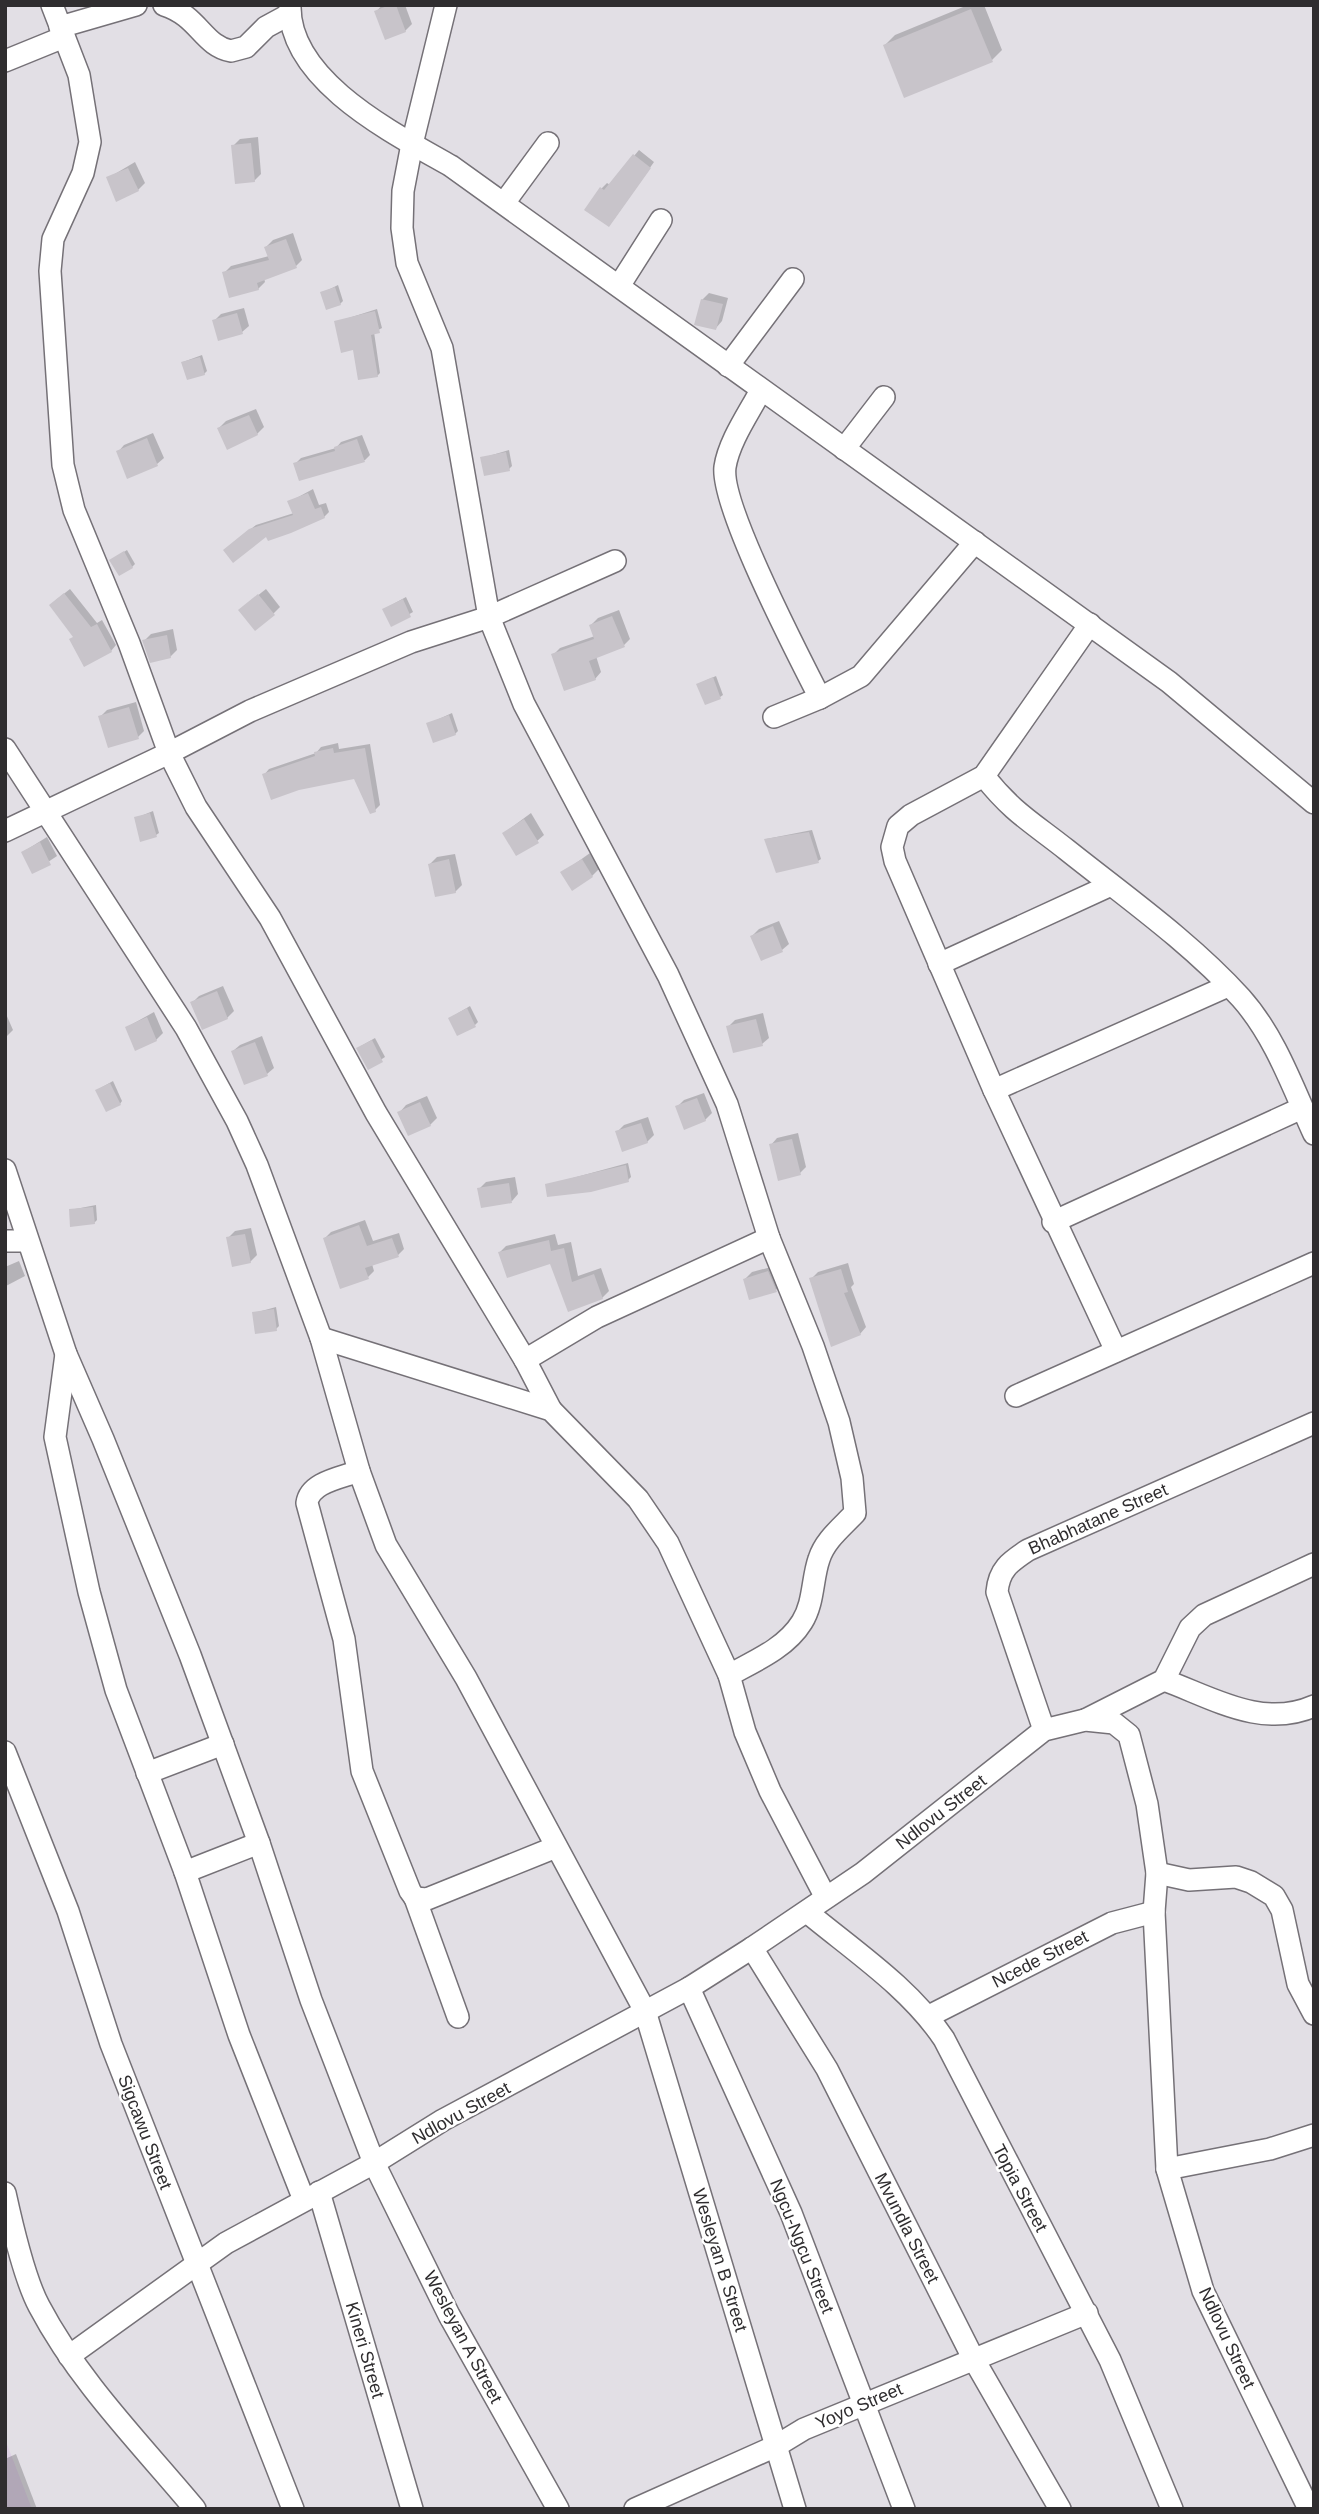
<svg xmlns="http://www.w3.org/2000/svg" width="1319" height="2514" font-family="Helvetica,sans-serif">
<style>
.education{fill:#ded1e5}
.shadow{fill:#0003}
.building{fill:#c8c4ca}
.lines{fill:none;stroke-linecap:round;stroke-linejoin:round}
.minor-casing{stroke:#757177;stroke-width:24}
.minor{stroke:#fff;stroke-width:21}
.labels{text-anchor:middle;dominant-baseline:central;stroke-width:5;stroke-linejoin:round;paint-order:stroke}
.street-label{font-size:18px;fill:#2f2d2f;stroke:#fff}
</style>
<rect width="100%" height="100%" fill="#e2dfe5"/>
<path class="education" d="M 5,2439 L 32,2509 L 5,2509 Z"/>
<g class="shadow">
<path d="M 382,5 L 405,5 L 412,24 L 405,31 L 376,12 Z"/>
<path d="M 968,5 L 984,5 L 1002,50 L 992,60 L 885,45 L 895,35 Z"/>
<path d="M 258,137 L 261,174 L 254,181 L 233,146 L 240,139 Z"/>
<path d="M 639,150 L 654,162 L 614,219 L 587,209 L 602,188 L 607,183 L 610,185 Z"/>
<path d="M 135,162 L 145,183 L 138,190 L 108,178 Z"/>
<path d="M 293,233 L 302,260 L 296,266 L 264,278 L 265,282 L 258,289 L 224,273 L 231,266 L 269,256 L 266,247 L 273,240 Z"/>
<path d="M 338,285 L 343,301 L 340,304 L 322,293 Z"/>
<path d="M 709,293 L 728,298 L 722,321 L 716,328 L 702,300 Z"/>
<path d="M 244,308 L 249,326 L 242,332 L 214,321 L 221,314 Z"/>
<path d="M 377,309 L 382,328 L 374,332 L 380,373 L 377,376 L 336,322 Z"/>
<path d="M 202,355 L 207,371 L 204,374 L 183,362 Z"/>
<path d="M 256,409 L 264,427 L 257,434 L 219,428 L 226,421 Z"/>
<path d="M 153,433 L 164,458 L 157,464 L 118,452 L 124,445 Z"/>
<path d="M 362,435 L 370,455 L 365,460 L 300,479 L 295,464 L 301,458 L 336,448 L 341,442 Z"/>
<path d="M 509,450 L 512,466 L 509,469 L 482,458 Z"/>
<path d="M 313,489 L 319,505 L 326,503 L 329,512 L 324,517 L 229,546 L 256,525 L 294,513 L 289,502 Z"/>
<path d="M 127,550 L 135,564 L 132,567 L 114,558 Z"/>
<path d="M 70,589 L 97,623 L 102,620 L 116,645 L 111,651 L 75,636 L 56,600 Z"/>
<path d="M 266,589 L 280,607 L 273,614 L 247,604 Z"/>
<path d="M 406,597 L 413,612 L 392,624 L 384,609 Z"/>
<path d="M 619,610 L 630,639 L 624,645 L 596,656 L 601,672 L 595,679 L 553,655 L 560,648 L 595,636 L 591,625 L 598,618 Z"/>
<path d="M 173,629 L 177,650 L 170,657 L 144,641 L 151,634 Z"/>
<path d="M 716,676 L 723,695 L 720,697 L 698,684 Z"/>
<path d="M 136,702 L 144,731 L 138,737 L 100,717 L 107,710 Z"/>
<path d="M 452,713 L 458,731 L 455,734 L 428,724 Z"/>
<path d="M 338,743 L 339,749 L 370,744 L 380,805 L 375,810 L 355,777 L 264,775 L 269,769 L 316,753 L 321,747 Z"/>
<path d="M 153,811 L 159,833 L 156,835 L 136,818 Z"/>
<path d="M 531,813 L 544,835 L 537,841 L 504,833 Z"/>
<path d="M 812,830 L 821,859 L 818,861 L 766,839 Z"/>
<path d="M 47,837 L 57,856 L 33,872 L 23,852 Z"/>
<path d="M 590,853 L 599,869 L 592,876 L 562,873 Z"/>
<path d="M 455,854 L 462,885 L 455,892 L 430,864 L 437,857 Z"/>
<path d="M 779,921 L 789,944 L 782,950 L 752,936 L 759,929 Z"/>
<path d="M 223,986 L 234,1011 L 227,1018 L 192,1003 L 199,996 Z"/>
<path d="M 470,1006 L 478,1022 L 475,1025 L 450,1018 Z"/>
<path d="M 154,1012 L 163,1033 L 156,1040 L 127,1027 Z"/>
<path d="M 763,1013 L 769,1038 L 762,1044 L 728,1027 L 735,1020 Z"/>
<path d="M 6,1014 L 13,1030 L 5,1038 L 5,1014 Z"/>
<path d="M 262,1036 L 274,1068 L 267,1074 L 233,1051 L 240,1045 Z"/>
<path d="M 375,1038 L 385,1057 L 368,1068 L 361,1046 Z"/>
<path d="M 113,1081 L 122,1101 L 120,1104 L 97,1090 Z"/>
<path d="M 704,1093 L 712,1113 L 705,1120 L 677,1107 L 684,1100 Z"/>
<path d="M 427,1096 L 437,1118 L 430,1125 L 400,1112 L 406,1105 Z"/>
<path d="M 648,1117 L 654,1135 L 647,1142 L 617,1132 L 624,1125 Z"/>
<path d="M 798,1133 L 806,1167 L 800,1173 L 771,1145 L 777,1138 Z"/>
<path d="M 628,1163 L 631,1177 L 628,1180 L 547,1185 Z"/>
<path d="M 515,1177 L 518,1194 L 512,1201 L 479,1189 L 486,1182 Z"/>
<path d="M 96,1205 L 97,1220 L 94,1223 L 70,1210 Z"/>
<path d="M 365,1220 L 373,1241 L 399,1233 L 404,1249 L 398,1255 L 372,1264 L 374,1271 L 368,1277 L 325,1238 L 331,1232 Z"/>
<path d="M 251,1228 L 257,1255 L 250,1262 L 228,1238 L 235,1231 Z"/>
<path d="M 555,1234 L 558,1245 L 571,1242 L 578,1276 L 601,1268 L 609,1291 L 602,1298 L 569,1310 L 551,1262 L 500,1252 L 506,1246 Z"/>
<path d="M 19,1261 L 25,1276 L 6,1286 L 5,1267 Z"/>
<path d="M 848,1263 L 854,1284 L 851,1287 L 866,1327 L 860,1334 L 811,1279 L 818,1272 Z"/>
<path d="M 775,1266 L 782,1283 L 776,1290 L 745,1279 L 752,1272 Z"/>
<path d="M 276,1307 L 279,1326 L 276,1329 L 254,1313 Z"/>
<path d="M 16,2454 L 37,2509 L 5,2509 L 5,2459 Z"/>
</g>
<g class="building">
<path d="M 390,5 L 396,5 L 406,32 L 385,40 L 374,11 Z"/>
<path d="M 971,9 L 993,62 L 904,98 L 883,45 Z"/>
<path d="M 251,143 L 255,182 L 235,184 L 231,145 Z"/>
<path d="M 633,154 L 651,168 L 609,227 L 584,210 L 600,187 L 604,190 Z"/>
<path d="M 128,168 L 139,191 L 116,202 L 106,177 Z"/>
<path d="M 286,239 L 297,268 L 257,283 L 259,290 L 229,298 L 222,272 L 269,260 L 264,247 Z"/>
<path d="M 335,287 L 341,305 L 326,310 L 320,292 Z"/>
<path d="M 701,299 L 723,304 L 716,330 L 694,325 Z"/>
<path d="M 375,311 L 380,333 L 371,335 L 378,377 L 358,380 L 353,350 L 341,353 L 334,321 Z"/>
<path d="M 237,313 L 243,334 L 218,341 L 212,320 Z"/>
<path d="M 200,357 L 205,375 L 187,380 L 181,362 Z"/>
<path d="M 249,415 L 258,435 L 227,450 L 217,428 Z"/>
<path d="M 147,438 L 158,466 L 127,479 L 116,451 Z"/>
<path d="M 357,439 L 365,462 L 299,481 L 293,463 L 335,451 L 334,447 Z"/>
<path d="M 506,452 L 510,471 L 484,476 L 480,457 Z"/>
<path d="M 308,493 L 315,509 L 321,507 L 325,518 L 291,533 L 268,541 L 266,537 L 233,563 L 223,550 L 249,529 L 293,515 L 287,501 Z"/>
<path d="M 124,551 L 133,568 L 119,576 L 109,560 Z"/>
<path d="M 64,593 L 91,627 L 97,624 L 112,652 L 84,667 L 69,639 L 73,637 L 49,605 Z"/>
<path d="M 258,594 L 275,615 L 255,631 L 238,610 Z"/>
<path d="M 403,599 L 411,617 L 391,627 L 382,609 Z"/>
<path d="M 612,616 L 625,647 L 589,661 L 596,680 L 564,691 L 551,654 L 594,639 L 589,625 Z"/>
<path d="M 167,635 L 171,658 L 150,663 L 142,640 Z"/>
<path d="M 713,677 L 721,699 L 705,705 L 696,684 Z"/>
<path d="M 129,707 L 139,739 L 108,748 L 98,716 Z"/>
<path d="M 449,715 L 456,735 L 433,743 L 426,723 Z"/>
<path d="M 333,748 L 334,753 L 365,748 L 376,812 L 370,814 L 354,779 L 299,790 L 271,800 L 262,774 L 315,756 L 314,752 Z"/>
<path d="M 150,813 L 157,837 L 140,842 L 134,817 Z"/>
<path d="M 524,819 L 539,843 L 516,856 L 502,833 Z"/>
<path d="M 809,832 L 819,863 L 776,873 L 764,839 Z"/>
<path d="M 40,842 L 51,865 L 32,874 L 21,852 Z"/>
<path d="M 449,859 L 456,893 L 435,897 L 428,864 Z"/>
<path d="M 582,859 L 593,877 L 572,891 L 560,872 Z"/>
<path d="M 773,926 L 783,952 L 761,961 L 750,936 Z"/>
<path d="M 217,991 L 228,1019 L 202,1030 L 190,1002 Z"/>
<path d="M 467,1008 L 476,1027 L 457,1036 L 448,1018 Z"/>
<path d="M 147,1017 L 157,1041 L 135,1051 L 125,1027 Z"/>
<path d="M 756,1019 L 763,1046 L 733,1053 L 726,1026 Z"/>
<path d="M 372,1040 L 383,1062 L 368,1070 L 356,1048 Z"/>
<path d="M 255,1042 L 268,1076 L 244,1085 L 231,1051 Z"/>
<path d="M 110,1083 L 121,1105 L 106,1112 L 95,1090 Z"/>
<path d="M 697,1098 L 706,1121 L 684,1130 L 675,1106 Z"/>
<path d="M 420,1102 L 431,1126 L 408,1136 L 397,1112 Z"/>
<path d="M 641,1123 L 648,1143 L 622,1152 L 615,1131 Z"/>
<path d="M 792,1139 L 801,1175 L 778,1181 L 769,1144 Z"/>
<path d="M 626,1165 L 629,1182 L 591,1192 L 547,1197 L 545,1184 Z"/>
<path d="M 509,1183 L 512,1203 L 481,1208 L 477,1188 Z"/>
<path d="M 93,1207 L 95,1224 L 70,1227 L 69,1209 Z"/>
<path d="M 359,1225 L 367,1246 L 392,1238 L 399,1257 L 365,1268 L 369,1279 L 340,1289 L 323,1238 Z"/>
<path d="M 245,1234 L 251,1263 L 232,1267 L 226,1237 Z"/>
<path d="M 549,1240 L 551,1251 L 564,1248 L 572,1282 L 594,1274 L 603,1299 L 568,1312 L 550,1264 L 507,1278 L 498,1252 Z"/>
<path d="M 841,1269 L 848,1292 L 844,1293 L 861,1335 L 831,1347 L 809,1278 Z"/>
<path d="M 768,1271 L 777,1292 L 749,1300 L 743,1279 Z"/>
<path d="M 274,1309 L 277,1331 L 255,1334 L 252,1312 Z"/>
</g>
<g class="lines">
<defs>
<g id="minor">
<path d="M 52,5 L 79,75 L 90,142 L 83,173 L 53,239 L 50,271 L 63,465 L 74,510 L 129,643 L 169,753 L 196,807 L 270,918 L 376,1113 L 525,1360 L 551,1410"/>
<path d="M 164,5 C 199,16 203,46 231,51 L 246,47 L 266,27 L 290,14"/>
<path d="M 290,5 C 288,81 395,134 451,166 L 1169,682 L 1314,803"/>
<path d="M 446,5 L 412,144 L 403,191 L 402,228 L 407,263 L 442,348 L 489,617 L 524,704 L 668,975 L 727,1104 L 769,1238 L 813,1346 L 839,1422 L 852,1478 L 855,1513 C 842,1527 825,1540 819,1559 C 812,1579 814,1603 802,1622 C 786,1648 755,1661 729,1675"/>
<path d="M 60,27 L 136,5"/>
<path d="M 5,61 L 64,37"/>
<path d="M 504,203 L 548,143"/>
<path d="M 619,286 L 661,220"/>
<path d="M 728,366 L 793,279"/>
<path d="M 761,390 C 749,413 729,441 725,467 C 720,505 799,657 820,698"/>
<path d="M 844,449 L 884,397"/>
<path d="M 1090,624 L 984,776 L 911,815 L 898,826 L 892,847 L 895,861 L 994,1090 L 1116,1351"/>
<path d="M 774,717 L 820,698 L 861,676 L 975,542"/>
<path d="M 5,749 L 186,1028 L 237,1121 L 257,1165 L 321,1338 L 359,1471 L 386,1545 L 466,1678 L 645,2011 L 795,2509"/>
<path d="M 984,776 C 1012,812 1033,823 1067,850 C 1126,897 1190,942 1241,998 C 1275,1036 1293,1088 1314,1134"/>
<path d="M 5,831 L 169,753 L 250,711 L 411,642 L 489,617 L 615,561"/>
<path d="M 939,964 L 1111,885"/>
<path d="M 994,1090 L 1228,986"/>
<path d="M 5,1170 L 66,1354 L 103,1439 L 190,1655 L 259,1843 L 311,2000 L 374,2163 L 449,2315 L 558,2509"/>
<path d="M 1053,1222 L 1302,1108"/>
<path d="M 5,1241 L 27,1241"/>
<path d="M 321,1338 L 551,1410 L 638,1499 L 668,1543 L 729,1675 L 745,1732 L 770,1791 L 825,1896"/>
<path d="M 66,1354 L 55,1437 L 89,1592 L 116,1690 L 185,1872 L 239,2035 L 304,2200"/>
<path d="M 525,1360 L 597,1317 L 769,1238"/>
<path d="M 1016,1396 L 1314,1263"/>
<path d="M 359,1471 C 341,1478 310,1482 307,1503 L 344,1639 L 362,1771 L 410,1891 L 415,1898 L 427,1899 L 556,1847"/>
<path d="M 1164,1680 C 1213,1698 1262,1729 1314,1706"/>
<path d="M 1085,1720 L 1164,1680 L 1190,1628 L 1204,1615 L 1314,1564"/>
<path d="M 1044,1730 L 997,1592 C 999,1569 1010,1562 1028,1550 L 1314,1423"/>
<path d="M 5,1752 L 68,1911 L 111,2044 L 293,2509"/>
<path d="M 147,1773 L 223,1744"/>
<path d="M 185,1872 L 259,1843"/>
<path d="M 1157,1873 L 1189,1880 L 1236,1877 L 1251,1882 L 1274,1896 L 1282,1910 L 1298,1984 L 1314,2014"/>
<path d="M 415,1898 L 458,2017"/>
<path d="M 807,1912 C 854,1951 910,1988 944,2039 L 1110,2360 L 1172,2509"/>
<path d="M 752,1948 L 827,2069 L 973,2358 L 1060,2509"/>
<path d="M 689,1988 L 791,2213 L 904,2509"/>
<path d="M 929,2016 L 1112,1923 L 1154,1912"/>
<path d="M 1167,2169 L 1270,2149 L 1314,2135"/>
<path d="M 319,2192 L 412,2509"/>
<path d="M 5,2193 C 12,2225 24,2278 39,2306 C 79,2382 140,2443 195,2509"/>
<path d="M 69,2356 L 226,2243 L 374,2163 L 443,2120 L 689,1988 L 752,1948 L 863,1873 L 1044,1730 L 1085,1720 L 1114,1723 L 1129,1735 L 1147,1804 L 1157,1873 L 1154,1912 L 1167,2169 L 1203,2291 L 1309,2509"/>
<path d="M 635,2509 L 776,2446 L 804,2429 L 1087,2313"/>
</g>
</defs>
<use href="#minor" class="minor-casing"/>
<use href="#minor" class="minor"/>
</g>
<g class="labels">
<g class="street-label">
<text transform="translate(1098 1519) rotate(-24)">Bhabhatane Street</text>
<text transform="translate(941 1812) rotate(-38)">Ndlovu Street</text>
<text transform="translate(1040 1959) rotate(-27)">Ncede Street</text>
<text transform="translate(461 2113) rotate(-29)">Ndlovu Street</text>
<text transform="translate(145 2132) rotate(69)">Sigcawu Street</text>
<text transform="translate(1020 2188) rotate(62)">Topia Street</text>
<text transform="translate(907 2228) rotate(63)">Mvundla Street</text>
<text transform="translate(802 2246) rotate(68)">Ngcu-Ngcu Street</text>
<text transform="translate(720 2260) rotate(73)">Wesleyan B Street</text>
<text transform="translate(463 2337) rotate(62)">Wesleyan A Street</text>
<text transform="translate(1227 2338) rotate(65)">Ndlovu Street</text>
<text transform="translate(365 2350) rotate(74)">Kineri Street</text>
<text transform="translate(859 2406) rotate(-23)">Yoyo Street</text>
</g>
</g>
<rect width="1319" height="2514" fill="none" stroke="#2f2d2f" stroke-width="14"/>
</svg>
